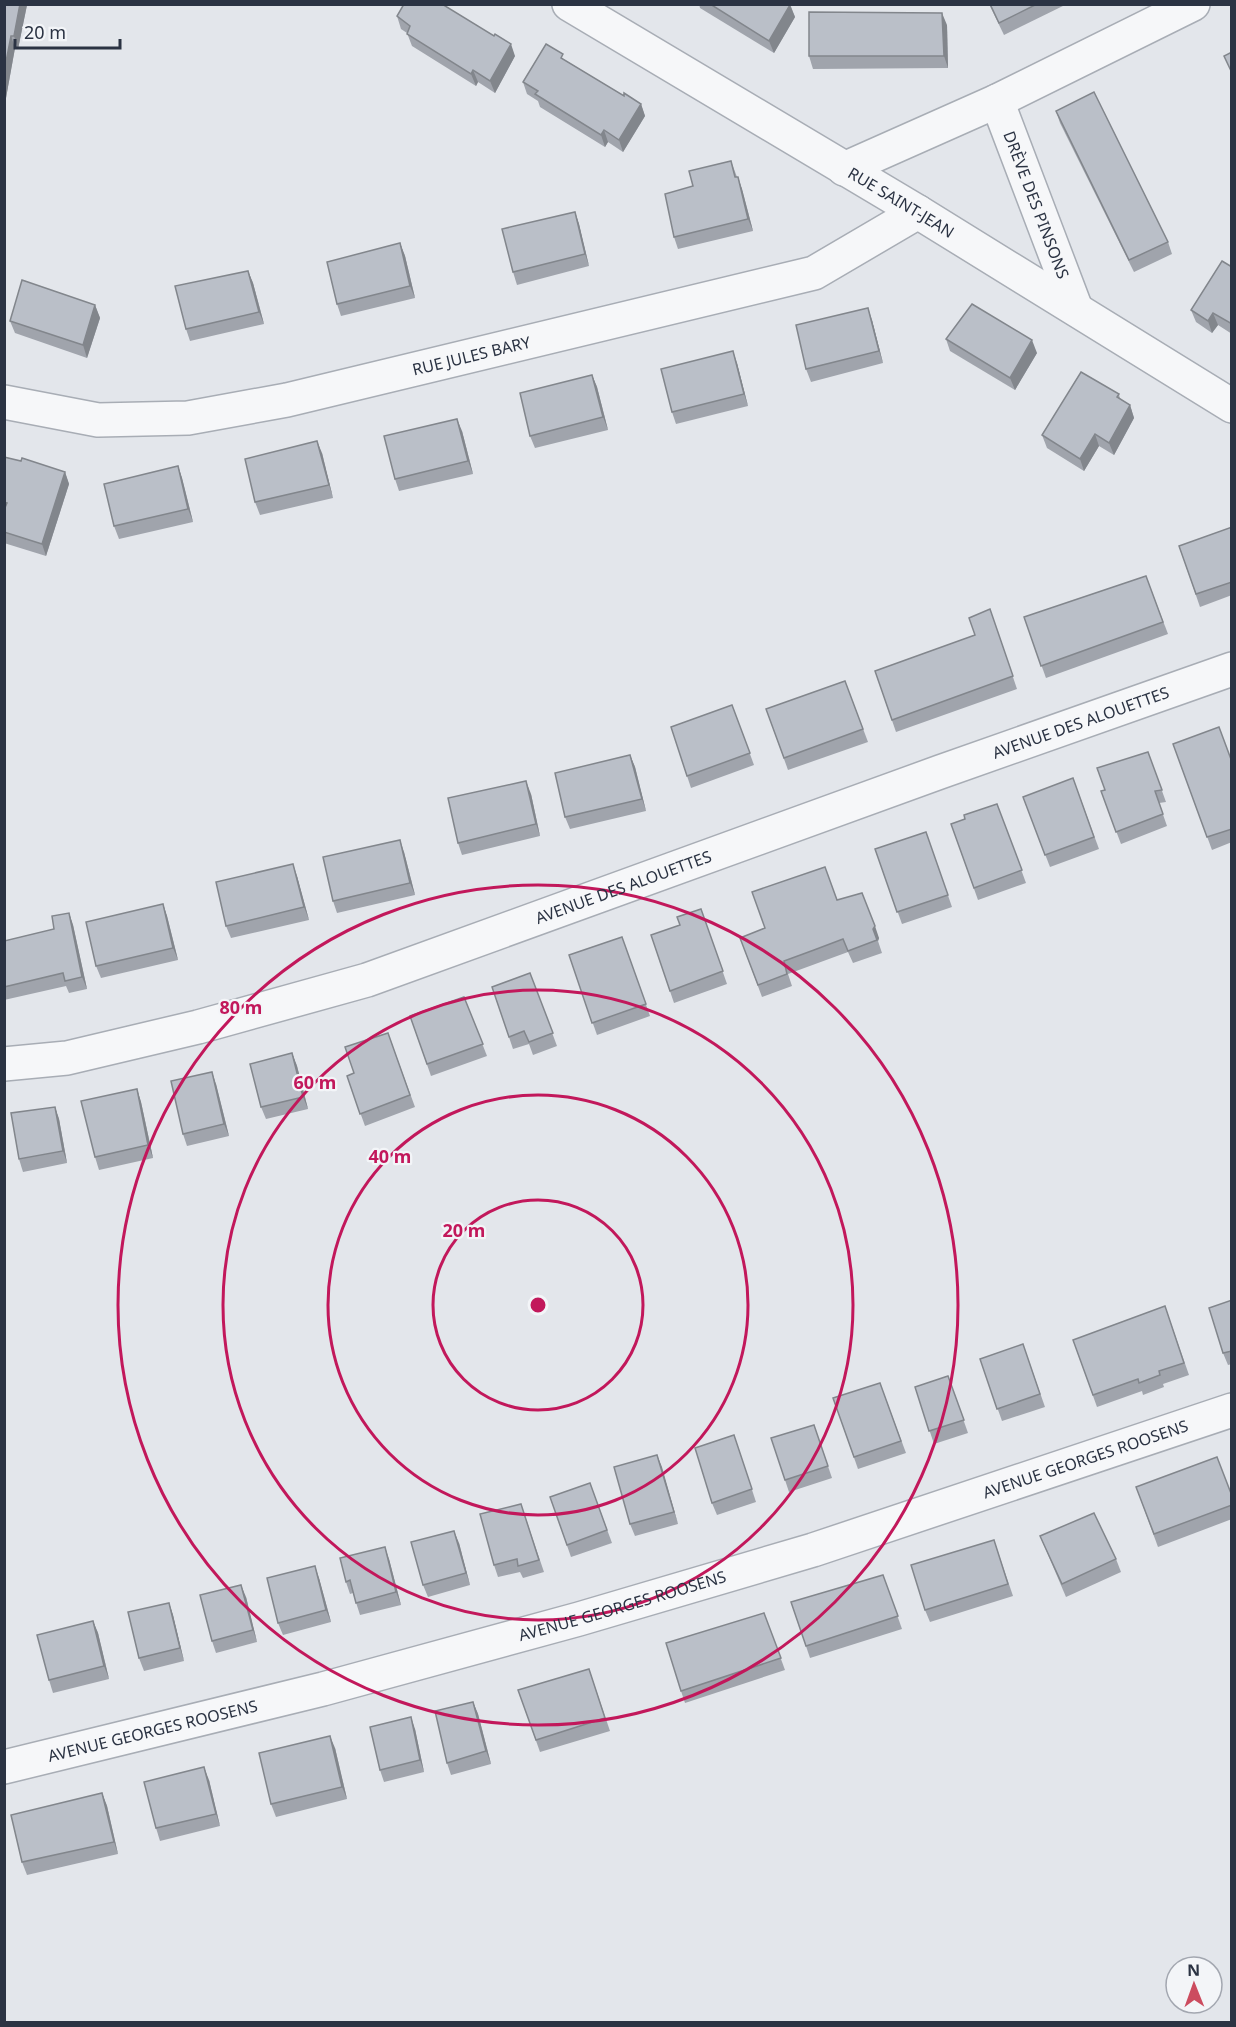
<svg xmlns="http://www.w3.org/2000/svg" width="1236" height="2027" font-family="'Noto Sans',sans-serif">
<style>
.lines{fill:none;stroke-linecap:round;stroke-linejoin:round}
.minor-casing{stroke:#a8adb5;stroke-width:36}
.minor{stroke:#f6f7f9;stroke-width:33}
.wall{fill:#a0a4ac}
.shaded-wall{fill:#82868c}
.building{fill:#babfc8;stroke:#82868c;stroke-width:1.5}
.ring{fill:none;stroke:#c2185b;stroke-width:3}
.labels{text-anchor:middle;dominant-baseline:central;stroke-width:4.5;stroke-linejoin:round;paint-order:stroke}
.street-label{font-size:16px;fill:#2b3343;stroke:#f3f5f8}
.centre{fill:#c2185b;stroke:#f3f5f8;stroke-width:3}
.ring-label{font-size:18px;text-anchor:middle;font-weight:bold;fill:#c2185b;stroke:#f3f5f8;stroke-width:4.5;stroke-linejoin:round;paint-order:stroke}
</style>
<rect width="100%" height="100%" fill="#e3e6eb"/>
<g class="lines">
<defs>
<g id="minor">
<path id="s1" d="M 569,4 L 918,212 L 1232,406"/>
<path id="s2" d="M 997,101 L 1076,309"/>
<path d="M 844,169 L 997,101 L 1193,4"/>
<path id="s3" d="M 4,402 L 98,420 L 188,418 L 287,400 L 814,273 L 918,212"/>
<path id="s4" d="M 4,1064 L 67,1058 L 198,1027 L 367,980 L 940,772 L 1232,669"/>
<path id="s5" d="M 4,1767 L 323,1689 L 579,1619 L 813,1550 L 1232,1410"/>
</g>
</defs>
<use href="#minor" class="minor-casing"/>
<use href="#minor" class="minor"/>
</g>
<g class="wall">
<path d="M 4,4 L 27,5 L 18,49 L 15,48 L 4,109 Z"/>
<path d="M 699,4 L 790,4 L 795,17 L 774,53 L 700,8 Z"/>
<path d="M 989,4 L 1067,4 L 1004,35 Z"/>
<path d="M 397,16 L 515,56 L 495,93 L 478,82 L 476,86 L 412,46 L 407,33 L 401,29 Z"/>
<path d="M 947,25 L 948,68 L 813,69 L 809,56 Z"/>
<path d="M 565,60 L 624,96 L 641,104 L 645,116 L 623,152 L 608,142 L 605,147 L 540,107 L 538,101 L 527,94 L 523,82 Z"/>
<path d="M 1056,111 L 1168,242 L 1172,254 L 1134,272 L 1060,123 Z"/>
<path d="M 731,161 L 737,177 L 742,189 L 753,231 L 678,249 L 674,237 L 693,186 Z"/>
<path d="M 575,212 L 579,224 L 589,266 L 517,285 L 513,272 Z"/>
<path d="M 400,243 L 405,256 L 415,298 L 341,316 L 337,304 Z"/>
<path d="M 1232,267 L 1232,334 L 1218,325 L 1212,333 L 1196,322 L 1191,310 Z"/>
<path d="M 248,271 L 253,283 L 264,324 L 190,341 L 186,329 Z"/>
<path d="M 95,305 L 100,318 L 87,358 L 15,333 L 10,321 Z"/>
<path d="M 872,320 L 883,363 L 811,382 L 806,369 Z"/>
<path d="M 946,339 L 1037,353 L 1015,390 L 950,351 Z"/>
<path d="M 737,363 L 748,406 L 676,424 L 672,412 Z"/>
<path d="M 592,375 L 597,387 L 608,430 L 535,448 L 530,436 Z"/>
<path d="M 1119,394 L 1120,399 L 1130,405 L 1134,418 L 1114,455 L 1099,446 L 1084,471 L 1047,448 L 1042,435 Z"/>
<path d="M 462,431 L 473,474 L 399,491 L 395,479 Z"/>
<path d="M 322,453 L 333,498 L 260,515 L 255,502 Z"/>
<path d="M 4,457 L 65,472 L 69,484 L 46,556 L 4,543 Z"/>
<path d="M 178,466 L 182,478 L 193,522 L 119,539 L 114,526 Z"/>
<path d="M 1232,527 L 1232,595 L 1200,607 L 1179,546 Z"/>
<path d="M 1146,576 L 1168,634 L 1046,678 L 1024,617 Z"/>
<path d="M 990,609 L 1017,689 L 896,732 L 875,671 L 975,635 Z"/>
<path d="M 845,681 L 868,742 L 788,770 L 766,709 Z"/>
<path d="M 732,705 L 754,765 L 691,788 L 671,727 Z"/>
<path d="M 1173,744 L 1232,761 L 1232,842 L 1212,850 Z"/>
<path d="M 1148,752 L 1166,802 L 1159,803 L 1167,826 L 1121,844 L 1101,791 L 1105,790 Z"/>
<path d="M 630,755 L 635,767 L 646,811 L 570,829 L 565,817 Z"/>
<path d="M 1073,778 L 1099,849 L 1050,867 L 1023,797 Z"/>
<path d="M 531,794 L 540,836 L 462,855 L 458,843 Z"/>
<path d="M 997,804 L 1026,883 L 978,900 L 951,824 L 965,819 Z"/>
<path d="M 926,832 L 952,907 L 902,924 L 875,849 Z"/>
<path d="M 404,852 L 415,895 L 337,913 L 333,901 Z"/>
<path d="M 297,876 L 309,920 L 231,938 L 226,926 Z"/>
<path d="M 837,900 L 879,938 L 878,941 L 882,953 L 853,963 L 848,952 L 788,974 L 792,986 L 762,997 L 740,938 Z"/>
<path d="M 163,904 L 167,916 L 178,960 L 101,978 L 96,966 Z"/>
<path d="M 701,909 L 727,984 L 674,1003 L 651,935 L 680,925 Z"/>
<path d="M 69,913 L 73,925 L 87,989 L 69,993 L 66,986 L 4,1000 L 4,941 L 54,929 Z"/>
<path d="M 622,937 L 650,1016 L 597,1035 L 569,955 Z"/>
<path d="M 530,973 L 557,1046 L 533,1055 L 529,1044 L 513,1049 L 492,987 Z"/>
<path d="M 464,997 L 487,1056 L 431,1076 L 410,1016 Z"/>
<path d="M 388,1033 L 415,1107 L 365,1126 L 347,1076 L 354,1073 Z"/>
<path d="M 292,1053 L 297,1066 L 308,1109 L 266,1119 L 261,1107 Z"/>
<path d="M 216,1084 L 229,1136 L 187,1146 L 183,1134 Z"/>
<path d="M 137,1089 L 141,1102 L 153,1158 L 99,1170 L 95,1157 Z"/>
<path d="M 55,1107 L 59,1119 L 67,1163 L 23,1172 L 19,1159 Z"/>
<path d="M 1232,1300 L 1232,1364 L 1228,1365 L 1223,1353 Z"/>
<path d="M 1165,1306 L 1189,1375 L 1163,1384 L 1164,1387 L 1143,1395 L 1142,1391 L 1097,1407 L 1073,1340 Z"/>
<path d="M 1023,1344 L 1045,1407 L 1002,1421 L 980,1359 Z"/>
<path d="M 948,1376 L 968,1433 L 934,1444 L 915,1387 Z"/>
<path d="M 880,1383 L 906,1453 L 858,1469 L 833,1398 Z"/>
<path d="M 814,1425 L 832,1478 L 789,1492 L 785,1480 Z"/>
<path d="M 734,1435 L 756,1502 L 717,1515 L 712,1503 Z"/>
<path d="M 657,1455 L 678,1524 L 635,1536 L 630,1524 Z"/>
<path d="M 590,1483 L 612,1543 L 571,1557 L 550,1497 Z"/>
<path d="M 1136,1487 L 1232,1496 L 1232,1519 L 1158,1547 Z"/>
<path d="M 521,1504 L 544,1572 L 523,1578 L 520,1572 L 498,1577 L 494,1565 Z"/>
<path d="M 1040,1536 L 1116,1559 L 1121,1572 L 1066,1597 Z"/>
<path d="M 994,1540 L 1013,1596 L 930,1622 L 925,1610 Z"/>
<path d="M 459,1543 L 470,1585 L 428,1597 L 423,1585 Z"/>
<path d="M 389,1559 L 401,1605 L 360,1615 L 353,1593 L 350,1594 L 346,1582 Z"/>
<path d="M 883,1575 L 902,1629 L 810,1658 L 791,1602 Z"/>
<path d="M 319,1578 L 331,1622 L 283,1635 L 278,1623 Z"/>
<path d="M 246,1597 L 257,1642 L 216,1653 L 212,1641 Z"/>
<path d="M 169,1603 L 173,1615 L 184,1661 L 144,1671 L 139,1658 Z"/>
<path d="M 764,1613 L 785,1670 L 685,1703 L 681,1691 Z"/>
<path d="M 93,1621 L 98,1633 L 109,1679 L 53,1693 L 49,1680 Z"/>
<path d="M 589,1669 L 610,1731 L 540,1752 L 518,1690 Z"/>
<path d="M 473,1702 L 478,1714 L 491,1764 L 451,1775 L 447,1763 Z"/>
<path d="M 415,1729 L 424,1772 L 384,1782 L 380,1770 Z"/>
<path d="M 335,1748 L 347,1799 L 276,1817 L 271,1804 Z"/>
<path d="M 209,1780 L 220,1826 L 160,1841 L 156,1828 Z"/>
<path d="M 102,1793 L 107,1806 L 118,1854 L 27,1875 L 22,1862 Z"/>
</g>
<g class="shaded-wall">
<path d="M 20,4 L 27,4 L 27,5 L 18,49 L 14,36 Z"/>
<path d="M 790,5 L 795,17 L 774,53 L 769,41 Z"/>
<path d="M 942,13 L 947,25 L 948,68 L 944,56 Z"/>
<path d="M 11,36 L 15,48 L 4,109 L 4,72 Z"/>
<path d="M 511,44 L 515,56 L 495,93 L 490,81 Z"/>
<path d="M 473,70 L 478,82 L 476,86 L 471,74 Z"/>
<path d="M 641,104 L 645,116 L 623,152 L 619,140 Z"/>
<path d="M 604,130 L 608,142 L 605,147 L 601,135 Z"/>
<path d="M 738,177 L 742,189 L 753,231 L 748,219 Z"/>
<path d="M 575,212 L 579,224 L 589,266 L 585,254 Z"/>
<path d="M 400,243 L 405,256 L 415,298 L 410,286 Z"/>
<path d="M 248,271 L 253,283 L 264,324 L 259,312 Z"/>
<path d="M 95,305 L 100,318 L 87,358 L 83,345 Z"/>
<path d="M 868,308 L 872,320 L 883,363 L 879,351 Z"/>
<path d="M 1213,313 L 1218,325 L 1212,333 L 1208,321 Z"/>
<path d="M 1032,340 L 1037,353 L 1015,390 L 1010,378 Z"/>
<path d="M 733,351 L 737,363 L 748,406 L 744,394 Z"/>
<path d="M 592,375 L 597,387 L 608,430 L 603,417 Z"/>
<path d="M 1130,405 L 1134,418 L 1114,455 L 1109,443 Z"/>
<path d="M 457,419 L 462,431 L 473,474 L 468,461 Z"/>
<path d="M 1095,434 L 1099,446 L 1084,471 L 1080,459 Z"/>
<path d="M 317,441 L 322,453 L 333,498 L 329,485 Z"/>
<path d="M 178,466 L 182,478 L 193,522 L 188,509 Z"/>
<path d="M 65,472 L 69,484 L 46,556 L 42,544 Z"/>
<path d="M 630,755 L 635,767 L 646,811 L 642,799 Z"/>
<path d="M 526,781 L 531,794 L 540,836 L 536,824 Z"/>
<path d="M 400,840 L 404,852 L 415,895 L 410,883 Z"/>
<path d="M 293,864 L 297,876 L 309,920 L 304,907 Z"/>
<path d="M 163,904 L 167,916 L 178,960 L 173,948 Z"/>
<path d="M 69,913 L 73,925 L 87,989 L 82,977 Z"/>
<path d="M 875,926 L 879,938 L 878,941 L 873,929 Z"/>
<path d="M 292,1053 L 297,1066 L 308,1109 L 303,1097 Z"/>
<path d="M 212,1072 L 216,1084 L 229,1136 L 224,1124 Z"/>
<path d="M 137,1089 L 141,1102 L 153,1158 L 148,1145 Z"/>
<path d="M 55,1107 L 59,1119 L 67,1163 L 63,1151 Z"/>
<path d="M 657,1455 L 662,1467 L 678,1524 L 674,1512 Z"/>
<path d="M 454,1531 L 459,1543 L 470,1585 L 466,1573 Z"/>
<path d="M 385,1547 L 389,1559 L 401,1605 L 396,1592 Z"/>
<path d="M 315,1566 L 319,1578 L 331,1622 L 326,1610 Z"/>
<path d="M 241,1585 L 246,1597 L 257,1642 L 253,1630 Z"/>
<path d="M 169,1603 L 173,1615 L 184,1661 L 180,1648 Z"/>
<path d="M 93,1621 L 98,1633 L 109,1679 L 104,1666 Z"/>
<path d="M 473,1702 L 478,1714 L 491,1764 L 486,1751 Z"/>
<path d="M 411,1717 L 415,1729 L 424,1772 L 420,1760 Z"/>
<path d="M 330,1736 L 335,1748 L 347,1799 L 342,1787 Z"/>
<path d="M 204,1767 L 209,1780 L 220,1826 L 216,1814 Z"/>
<path d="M 102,1793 L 107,1806 L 118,1854 L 114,1842 Z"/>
</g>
<g class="building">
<path d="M 4,4 L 20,4 L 14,36 L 11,36 L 4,72 Z"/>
<path d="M 404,4 L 442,4 L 494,36 L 495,34 L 511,44 L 490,81 L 473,70 L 471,74 L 407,34 L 410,26 L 397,16 Z"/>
<path d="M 710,4 L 790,4 L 790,5 L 769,41 Z"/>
<path d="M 990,4 L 1037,4 L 999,23 Z"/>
<path d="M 809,12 L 942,13 L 944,56 L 809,56 Z"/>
<path d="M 546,44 L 563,54 L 561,58 L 624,96 L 624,93 L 641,104 L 619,140 L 604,130 L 601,135 L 535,94 L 538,91 L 523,82 Z"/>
<path d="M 1232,52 L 1232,73 L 1224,56 Z"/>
<path d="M 1094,92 L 1168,242 L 1129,260 L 1056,111 Z"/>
<path d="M 731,161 L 735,177 L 738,177 L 748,219 L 674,237 L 665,194 L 693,186 L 689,171 Z"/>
<path d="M 575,212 L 585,254 L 513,272 L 502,229 Z"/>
<path d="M 400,243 L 410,286 L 337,304 L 327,262 Z"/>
<path d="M 1222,261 L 1232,267 L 1232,324 L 1213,313 L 1208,321 L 1191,310 Z"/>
<path d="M 248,271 L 259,312 L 186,329 L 175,286 Z"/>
<path d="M 22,280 L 95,305 L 83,345 L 10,321 Z"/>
<path d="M 972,304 L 1032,340 L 1010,378 L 946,339 Z"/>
<path d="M 868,308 L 879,351 L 806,369 L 796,325 Z"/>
<path d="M 733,351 L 744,394 L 672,412 L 661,369 Z"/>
<path d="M 1081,372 L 1119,394 L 1117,397 L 1130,405 L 1109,443 L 1095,434 L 1080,459 L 1042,435 Z"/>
<path d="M 592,375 L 603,417 L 530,436 L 520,393 Z"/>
<path d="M 457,419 L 468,461 L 395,479 L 384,436 Z"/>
<path d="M 317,441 L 329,485 L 255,502 L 245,459 Z"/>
<path d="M 4,457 L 21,461 L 22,458 L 65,472 L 42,544 L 4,532 L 4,510 L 7,503 L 4,502 Z"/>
<path d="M 178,466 L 188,509 L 114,526 L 104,484 Z"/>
<path d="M 1232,527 L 1232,582 L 1196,594 L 1179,546 Z"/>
<path d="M 1146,576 L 1163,622 L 1041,666 L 1024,617 Z"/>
<path d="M 990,609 L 1013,676 L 892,720 L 875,671 L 975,635 L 969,618 Z"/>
<path d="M 845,681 L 863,729 L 784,758 L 766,709 Z"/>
<path d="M 732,705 L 750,753 L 687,776 L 671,727 Z"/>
<path d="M 1219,727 L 1232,762 L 1232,829 L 1207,837 L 1173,744 Z"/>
<path d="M 1148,752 L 1162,790 L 1155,791 L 1163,814 L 1116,832 L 1101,791 L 1105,790 L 1097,768 Z"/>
<path d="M 630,755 L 642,799 L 565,817 L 555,773 Z"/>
<path d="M 1073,778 L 1094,837 L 1045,855 L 1023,797 Z"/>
<path d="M 526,781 L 536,824 L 458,843 L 448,798 Z"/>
<path d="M 997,804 L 1022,870 L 974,888 L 951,824 L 965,819 L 964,815 Z"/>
<path d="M 926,832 L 948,895 L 897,912 L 875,849 Z"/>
<path d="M 400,840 L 410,883 L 333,901 L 323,857 Z"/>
<path d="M 293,864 L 304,907 L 226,926 L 216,882 Z"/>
<path d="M 825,867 L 837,900 L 862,893 L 875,926 L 873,929 L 877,940 L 848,951 L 843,939 L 814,950 L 784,961 L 787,974 L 758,985 L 740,938 L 765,928 L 752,892 Z"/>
<path d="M 163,904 L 173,948 L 96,966 L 86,922 Z"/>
<path d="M 701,909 L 723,971 L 670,991 L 651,935 L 680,925 L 677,917 Z"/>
<path d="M 69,913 L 82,977 L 65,981 L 63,973 L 4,987 L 4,941 L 54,929 L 52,916 Z"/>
<path d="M 622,937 L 646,1004 L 592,1023 L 569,955 Z"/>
<path d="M 530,973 L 553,1033 L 529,1042 L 524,1031 L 509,1037 L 492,987 Z"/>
<path d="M 464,997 L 483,1044 L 427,1064 L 410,1016 Z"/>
<path d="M 388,1033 L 410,1095 L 360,1114 L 347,1076 L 354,1073 L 345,1047 Z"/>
<path d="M 292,1053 L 303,1097 L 261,1107 L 250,1064 Z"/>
<path d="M 212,1072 L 224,1124 L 183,1134 L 171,1081 Z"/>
<path d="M 137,1089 L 148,1145 L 95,1157 L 81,1101 Z"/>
<path d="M 55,1107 L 63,1151 L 19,1159 L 11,1113 Z"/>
<path d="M 1232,1300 L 1232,1351 L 1223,1353 L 1209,1308 Z"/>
<path d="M 1165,1306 L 1184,1363 L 1159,1371 L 1160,1375 L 1139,1383 L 1138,1379 L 1093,1395 L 1073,1340 Z"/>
<path d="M 1023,1344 L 1040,1394 L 997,1409 L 980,1359 Z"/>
<path d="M 948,1376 L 964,1420 L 929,1431 L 915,1387 Z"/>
<path d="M 880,1383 L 901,1441 L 854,1457 L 833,1398 Z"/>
<path d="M 814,1425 L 828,1466 L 785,1480 L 771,1438 Z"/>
<path d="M 734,1435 L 752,1489 L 712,1503 L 695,1448 Z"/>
<path d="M 657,1455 L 674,1512 L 630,1524 L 614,1467 Z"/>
<path d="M 1217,1457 L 1232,1496 L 1232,1505 L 1154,1534 L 1136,1487 Z"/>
<path d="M 590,1483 L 607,1530 L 567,1545 L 550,1497 Z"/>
<path d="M 521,1504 L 539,1560 L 518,1566 L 517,1559 L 494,1565 L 480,1514 Z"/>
<path d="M 1094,1513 L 1116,1559 L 1062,1584 L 1040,1536 Z"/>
<path d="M 454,1531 L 466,1573 L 423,1585 L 411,1542 Z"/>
<path d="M 994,1540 L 1008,1584 L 925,1610 L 911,1565 Z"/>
<path d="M 385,1547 L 396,1592 L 356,1603 L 350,1580 L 346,1582 L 340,1558 Z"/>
<path d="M 315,1566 L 326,1610 L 278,1623 L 267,1578 Z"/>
<path d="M 883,1575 L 898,1616 L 806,1646 L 791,1602 Z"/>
<path d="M 241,1585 L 253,1630 L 212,1641 L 200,1595 Z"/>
<path d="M 169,1603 L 180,1648 L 139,1658 L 128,1612 Z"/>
<path d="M 764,1613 L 781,1658 L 681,1691 L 666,1643 Z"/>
<path d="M 93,1621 L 104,1666 L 49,1680 L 37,1635 Z"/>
<path d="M 589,1669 L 605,1718 L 536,1740 L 518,1690 Z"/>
<path d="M 473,1702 L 486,1751 L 447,1763 L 435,1711 Z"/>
<path d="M 411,1717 L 420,1760 L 380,1770 L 370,1727 Z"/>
<path d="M 330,1736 L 342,1787 L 271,1804 L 259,1753 Z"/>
<path d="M 204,1767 L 216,1814 L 156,1828 L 144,1782 Z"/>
<path d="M 102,1793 L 114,1842 L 22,1862 L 11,1815 Z"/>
</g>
<g class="ring">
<circle cx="538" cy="1305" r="105"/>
<circle cx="538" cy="1305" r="210"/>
<circle cx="538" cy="1305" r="315"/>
<circle cx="538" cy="1305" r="420"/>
</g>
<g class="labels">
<g class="street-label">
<text stroke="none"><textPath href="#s1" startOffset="387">RUE SAINT-JEAN</textPath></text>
<text stroke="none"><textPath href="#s2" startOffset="111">DRÈVE DES PINSONS</textPath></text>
<text stroke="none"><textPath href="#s3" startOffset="476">RUE JULES BARY</textPath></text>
<text stroke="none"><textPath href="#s4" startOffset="1132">AVENUE DES ALOUETTES</textPath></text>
<text stroke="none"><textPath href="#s4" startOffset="646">AVENUE DES ALOUETTES</textPath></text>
<text stroke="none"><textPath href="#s5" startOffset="1125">AVENUE GEORGES ROOSENS</textPath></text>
<text stroke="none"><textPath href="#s5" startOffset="639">AVENUE GEORGES ROOSENS</textPath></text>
<text stroke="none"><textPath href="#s5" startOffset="153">AVENUE GEORGES ROOSENS</textPath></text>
</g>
</g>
<circle cx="538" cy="1305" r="9" class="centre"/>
<g class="ring-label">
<text x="241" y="1014">80 m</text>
<text x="315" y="1089">60 m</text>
<text x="390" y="1163">40 m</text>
<text x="464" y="1237">20 m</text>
</g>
<rect width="1236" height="2027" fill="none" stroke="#2b3343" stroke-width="12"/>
<g transform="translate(1194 1985) rotate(359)"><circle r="28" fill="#f3f5f8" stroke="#a3a7b0" stroke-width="1.5"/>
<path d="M0-4.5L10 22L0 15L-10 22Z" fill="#cc4c5f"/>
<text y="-9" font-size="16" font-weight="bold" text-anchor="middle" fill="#2b3343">N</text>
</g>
<path d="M15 39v9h105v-9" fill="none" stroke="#2b3343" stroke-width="3"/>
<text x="24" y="39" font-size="18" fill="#2b3343" stroke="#f3f5f8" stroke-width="4.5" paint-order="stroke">20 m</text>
</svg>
